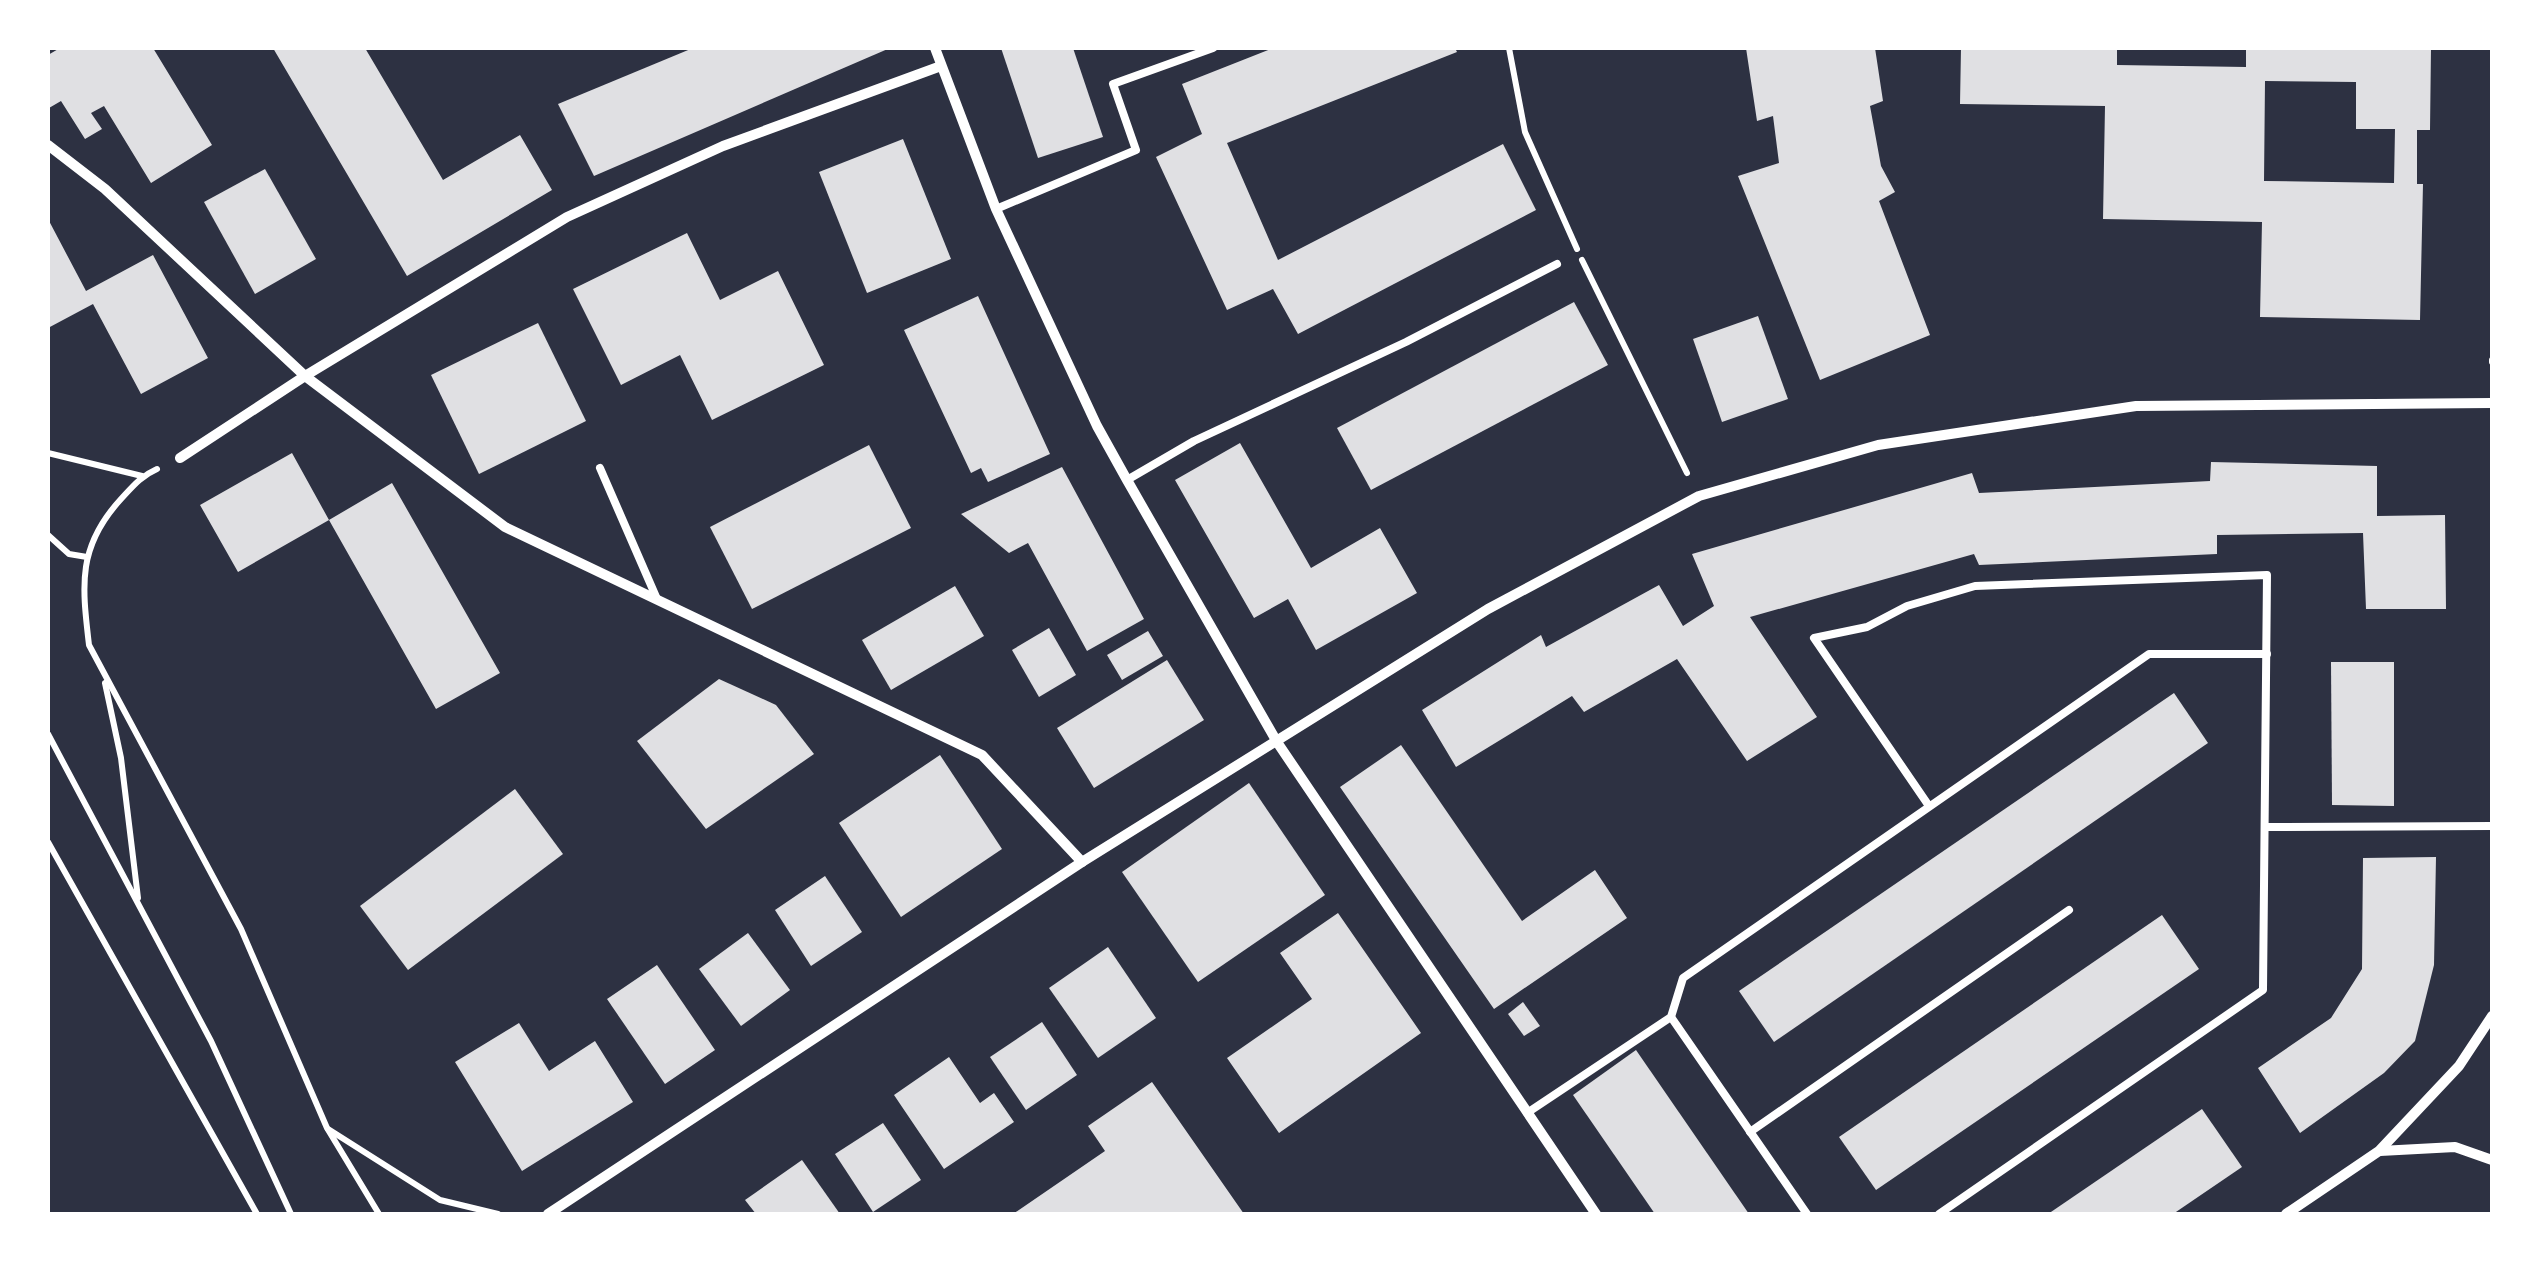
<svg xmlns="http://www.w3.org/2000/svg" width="2540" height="1262" font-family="Commissioner,sans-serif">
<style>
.building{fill:#e0e0e3;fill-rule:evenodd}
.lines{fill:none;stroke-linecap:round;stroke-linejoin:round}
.path{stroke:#fff;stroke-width:6}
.service{stroke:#fff;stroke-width:8}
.minor{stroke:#fff;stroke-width:10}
</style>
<rect width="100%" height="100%" fill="#2d3142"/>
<g class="building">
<path d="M 60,48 L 153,48 L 212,145 L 151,183 L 104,106 L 91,113 L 102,129 L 85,139 L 61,101 L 49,108 L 48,105 L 48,55 Z"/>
<path d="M 273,48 L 365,48 L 443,180 L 520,135 L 552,190 L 407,276 Z"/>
<path d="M 693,48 L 890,48 L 594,176 L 558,104 Z"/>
<path d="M 1001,48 L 1073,48 L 1103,137 L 1038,158 Z"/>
<path d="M 1273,48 L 1455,48 L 1457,52 L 1227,143 L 1278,260 L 1503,144 L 1536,210 L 1298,334 L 1273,289 L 1227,310 L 1156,157 L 1202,134 L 1182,84 Z"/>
<path d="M 1746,48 L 1875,48 L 1883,101 L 1870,106 L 1881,166 L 1895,192 L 1879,201 L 1930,335 L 1820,380 L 1738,176 L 1779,163 L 1773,116 L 1757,121 Z"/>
<path d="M 1961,48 L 2117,48 L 2117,65 L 2246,67 L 2246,48 L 2431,48 L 2430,130 L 2417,130 L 2417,184 L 2423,184 L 2420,320 L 2260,317 L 2262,222 L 2103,219 L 2105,106 L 1960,104 ZM 2265,81 L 2356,82 L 2356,129 L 2395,129 L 2394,183 L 2264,181 Z"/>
<path d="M 903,139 L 951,259 L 867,293 L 819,172 Z"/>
<path d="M 265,169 L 316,259 L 255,294 L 204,202 Z"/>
<path d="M 48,219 L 86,291 L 153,255 L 208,358 L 141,394 L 93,304 L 48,328 Z"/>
<path d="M 687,233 L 720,300 L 778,271 L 824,365 L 712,420 L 680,355 L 621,385 L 573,289 Z"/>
<path d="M 978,296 L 1050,454 L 988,482 L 981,468 L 971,473 L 904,330 Z"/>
<path d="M 1574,302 L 1608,365 L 1371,490 L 1337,428 Z"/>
<path d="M 1758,316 L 1788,399 L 1722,422 L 1693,339 Z"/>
<path d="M 538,323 L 586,421 L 479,474 L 431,375 Z"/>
<path d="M 1240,443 L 1311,568 L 1380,528 L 1417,593 L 1316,650 L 1288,599 L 1254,618 L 1175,480 Z"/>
<path d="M 869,445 L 911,528 L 752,609 L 710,527 Z"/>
<path d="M 292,453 L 329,520 L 392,483 L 500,673 L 436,709 L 329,520 L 238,572 L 200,505 Z"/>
<path d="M 2211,462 L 2377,466 L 2377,516 L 2445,515 L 2446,609 L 2366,609 L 2363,533 L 2217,535 L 2217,554 L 1979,565 L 1974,554 L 1750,617 L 1817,717 L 1747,761 L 1677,659 L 1584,712 L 1572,696 L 1456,767 L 1422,710 L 1541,635 L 1546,647 L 1659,585 L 1683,626 L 1714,606 L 1692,554 L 1972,473 L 1979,493 L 2210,481 Z"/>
<path d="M 1062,467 L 1144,619 L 1087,651 L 1028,543 L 1009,553 L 961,514 Z"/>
<path d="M 955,586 L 984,636 L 891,690 L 862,640 Z"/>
<path d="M 1049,628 L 1076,675 L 1039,697 L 1012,650 Z"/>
<path d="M 1148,631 L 1163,656 L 1122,680 L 1107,655 Z"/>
<path d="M 1167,660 L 1204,720 L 1094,788 L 1057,728 Z"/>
<path d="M 2331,662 L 2394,662 L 2394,806 L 2332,805 Z"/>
<path d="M 719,679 L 776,705 L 814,754 L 706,829 L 637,741 Z"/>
<path d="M 2174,693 L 2208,743 L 1774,1042 L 1739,991 Z"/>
<path d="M 1401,745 L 1522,921 L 1595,870 L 1627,918 L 1494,1009 L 1340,787 Z"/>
<path d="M 940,755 L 1002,849 L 901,917 L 839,823 Z"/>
<path d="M 1249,783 L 1325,895 L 1198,982 L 1122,872 Z"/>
<path d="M 515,789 L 563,854 L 408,970 L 360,906 Z"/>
<path d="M 2436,857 L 2434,965 L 2415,1041 L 2384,1073 L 2300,1133 L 2258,1068 L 2331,1018 L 2362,969 L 2363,858 Z"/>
<path d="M 825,876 L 862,932 L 811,966 L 775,910 Z"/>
<path d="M 1338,913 L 1421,1033 L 1279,1133 L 1227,1058 L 1312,999 L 1280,953 Z"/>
<path d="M 2162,915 L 2199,969 L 1876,1190 L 1839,1137 Z"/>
<path d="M 748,933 L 790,990 L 741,1026 L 699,969 Z"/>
<path d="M 1108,947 L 1156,1018 L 1098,1058 L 1049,988 Z"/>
<path d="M 657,965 L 715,1050 L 665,1084 L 607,999 Z"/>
<path d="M 1523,1002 L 1540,1026 L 1524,1036 L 1508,1014 Z"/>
<path d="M 1042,1022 L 1077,1075 L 1026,1110 L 990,1057 Z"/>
<path d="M 519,1023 L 549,1071 L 595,1041 L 633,1102 L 522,1171 L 455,1062 Z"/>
<path d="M 1636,1050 L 1749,1214 L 1655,1214 L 1573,1095 Z"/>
<path d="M 949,1057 L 980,1103 L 994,1093 L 1014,1122 L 944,1169 L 894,1095 Z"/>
<path d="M 1152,1082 L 1244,1214 L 1013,1214 L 1105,1151 L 1088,1126 Z"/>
<path d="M 2202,1109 L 2242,1167 L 2173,1214 L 2048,1214 Z"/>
<path d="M 883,1123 L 921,1180 L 873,1212 L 835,1154 Z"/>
<path d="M 802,1160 L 840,1214 L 756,1214 L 745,1200 Z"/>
</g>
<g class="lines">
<g class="path">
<path d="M 1509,48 L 1525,132 L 1577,249"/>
<path d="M 1582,260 L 1687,473"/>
<path d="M 2492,360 L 2492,362"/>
<path d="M 48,453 L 142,476"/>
<path d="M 157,469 C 141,476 133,486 121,499 C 77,547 82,585 89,645 L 241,929 L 327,1128 L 379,1214"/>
<path d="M 48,535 L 69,554 L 87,557"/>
<path d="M 105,683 L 121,758 L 138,898"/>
<path d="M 48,734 L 211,1041 L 291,1214"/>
<path d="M 48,842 L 257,1214"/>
<path d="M 328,1129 L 440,1200 L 498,1214"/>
</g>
<g class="service">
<path d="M 996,209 L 1136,150 L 1113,84 L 1213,48"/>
<path d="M 600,468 L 657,599"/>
<path d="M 1127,480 L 1194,441 L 1406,342 L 1557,264"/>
<path d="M 1929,806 L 1814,638 L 1867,627 L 1907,606 L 1975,586 L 2267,575 L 2263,990 L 1939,1214"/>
<path d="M 2265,827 L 2492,826"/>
<path d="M 1671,1017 L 1807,1214"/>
<path d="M 1527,1113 L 1671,1017 L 1683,978 L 2149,654 L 2267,654"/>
<path d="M 1750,1132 L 2069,910"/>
</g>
<g class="minor">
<path d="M 935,48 L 996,209 L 1097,426 L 1127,480 L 1277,742 L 1596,1214"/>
<path d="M 48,145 L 105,189 L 305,376 L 505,527 L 982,755 L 1082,862"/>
<path d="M 180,458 L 305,376 L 567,217 L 723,146 L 941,66"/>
<path d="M 2380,1151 L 2455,1147 L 2492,1160"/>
<path d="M 548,1214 L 1082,862 L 1488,609 L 1699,496 L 1878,445 L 2136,406 L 2492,403"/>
<path d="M 2286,1214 L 2379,1151 L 2459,1066 L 2492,1016"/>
</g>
</g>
<rect width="2540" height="1262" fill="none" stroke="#ffffff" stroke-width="100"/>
</svg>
